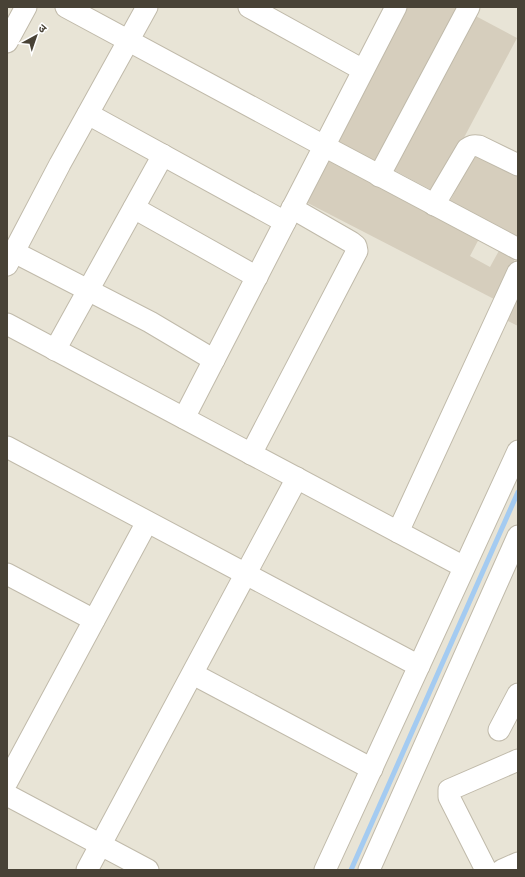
<svg xmlns="http://www.w3.org/2000/svg" width="525" height="877" font-family="'DM Sans','Noto Sans Devanagari',sans-serif">
<style>
.residential{fill:#e8e4d6}
.lines{fill:none;stroke-linecap:round;stroke-linejoin:round}
.stream{stroke:#a4cbf1;stroke-width:5}
.building{fill:#d6cebd}
.minor-casing{stroke:#c0baaa;stroke-width:23}
.minor{stroke:#fff;stroke-width:21}
</style>
<rect width="100%" height="100%" fill="#f4f1e8"/>
<rect class="residential" x="7" y="7" width="511" height="863"/>
<g class="lines">
<path class="stream" d="M 351,870 L 518,492"/>
</g>
<g class="building">
<path d="M 403,7 L 456,7 L 462,10 L 379,164 L 332,138 Z"/>
<path d="M 470,13 L 517,38 L 435,192 L 388,167 Z"/>
<path d="M 321,152 L 481,235 L 470,256 L 490,267 L 501,247 L 517,255 L 494,299 L 298,198 Z"/>
<path d="M 474,154 L 518,176 L 518,243 L 447,207 Z"/>
<path d="M 515,296 L 518,297 L 518,326 L 504,319 Z"/>
</g>
<g class="lines">
<defs>
<g id="minor">
<path d="M 66,7 L 324,146 L 518,249"/>
<path d="M 249,7 L 363,70"/>
<path d="M 7,42 L 26,7"/>
<path d="M 88,114 L 285,222"/>
<path d="M 379,176 L 469,7"/>
<path d="M 434,205 L 467,149 C 471,146 473,145 479,146 L 518,165"/>
<path d="M 134,208 L 257,277"/>
<path d="M 14,252 L 150,322 L 214,360"/>
<path d="M 7,265 L 60,164 L 147,7"/>
<path d="M 7,324 L 464,567"/>
<path d="M 55,350 L 163,155"/>
<path d="M 184,418 L 396,7"/>
<path d="M 7,447 L 419,666"/>
<path d="M 251,454 L 357,251 L 356,246 L 351,242 L 292,208"/>
<path d="M 398,532 L 518,272"/>
<path d="M 7,574 L 94,620"/>
<path d="M 193,674 L 372,769"/>
<path d="M 499,730 L 518,694"/>
<path d="M 7,782 L 147,522"/>
<path d="M 7,795 L 148,870"/>
<path d="M 87,870 L 297,478"/>
<path d="M 325,870 L 518,451"/>
<path d="M 369,870 L 518,536"/>
<path d="M 486,870 L 449,797 L 449,790 L 518,760"/>
<path d="M 502,870 L 518,863"/>
</g>
</defs>
<use href="#minor" class="minor-casing"/>
<use href="#minor" class="minor"/>
</g>
<rect width="525" height="877" fill="none" stroke="#484236" stroke-width="16"/>
<g transform="translate(36 36) rotate(40)" stroke="#ffffff" stroke-width="3" paint-order="stroke">
<path d="M0-3L7 15L0 10L-7 15Z" fill="#484236"/>
<text y="-6" font-size="11" font-weight="bold" text-anchor="middle" fill="#484236">उ</text>
</g>
</svg>
